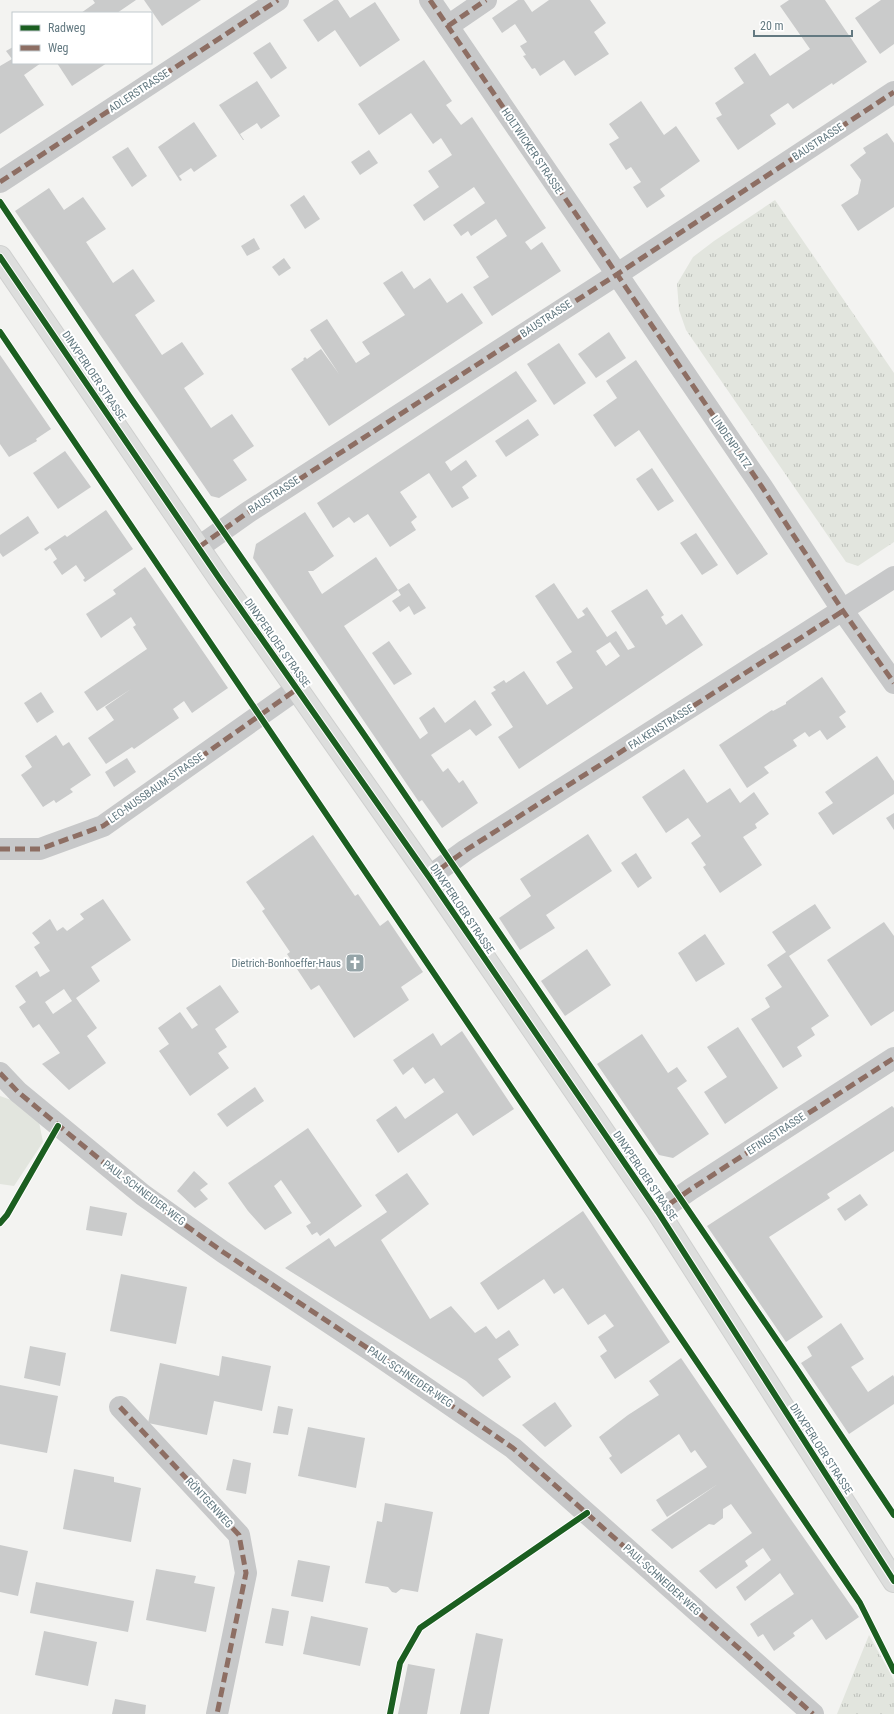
<svg xmlns="http://www.w3.org/2000/svg" width="894" height="1714" font-family="'Roboto Condensed',sans-serif">
<style>
.grass{fill:#e2e5de}
.park{fill:url(#park-tufts)}
.building{fill:#cacbcb;fill-rule:evenodd}
.lines{fill:none;stroke-linecap:round;stroke-linejoin:round}
.primary-casing{stroke:#cfd0cf;stroke-width:24}
.minor{stroke:#c7c8c9;stroke-width:22}
.primary{stroke:#dddedd;stroke-width:22}
.quiet{stroke:#8d6e63;stroke-width:5;stroke-dasharray:10 5;stroke-linecap:butt}
.cycleway-casing{stroke:#fff;stroke-width:8}
.cycleway{stroke:#1b5e20;stroke-width:6}
.labels{text-anchor:middle;dominant-baseline:central;stroke-width:4;stroke-linejoin:round;paint-order:stroke}
.street-label{font-size:11px;fill:#637981;stroke:#fff}
.poi-label{font-size:11px;fill:#637981;stroke:#fff;text-anchor:end}
</style>
<defs>
<pattern id="park-tufts" width="24" height="20" patternUnits="userSpaceOnUse"><rect width="24" height="20" fill="#e2e5de"/><path d="M3 7l-1-3M5 7V3M7 7l1-3M15 17l-1-3M17 17v-4M19 17l1-3" fill="none" stroke="#bbbeb9"/></pattern>
</defs>
<rect width="100%" height="100%" fill="#f3f3f1"/>
<path class="grass" d="M 0,1096 L 28,1106 L 38,1117 L 43,1142 L 14,1186 L 0,1184 Z"/>
<g class="park">
<path d="M 775,200 L 894,373 L 894,542 L 858,566 L 846,562 L 686,330 L 679,310 L 677,284 L 693,257 L 714,241 Z"/>
<path d="M 869,1635 L 894,1680 L 894,1714 L 837,1714 Z"/>
</g>
<g class="building">
<path d="M 93,0 L 136,0 L 117,13 L 81,13 L 95,3 Z"/>
<path d="M 144,0 L 201,0 L 162,26 Z"/>
<path d="M 334,0 L 338,0 L 350,18 L 375,2 L 400,40 L 360,67 L 335,30 L 318,42 L 303,20 Z"/>
<path d="M 518,0 L 524,0 L 532,12 L 549,0 L 590,0 L 606,23 L 594,32 L 609,54 L 575,76 L 564,60 L 540,76 L 535,68 L 532,69 L 523,56 L 526,55 L 520,46 L 527,42 L 515,24 L 502,33 L 492,18 Z"/>
<path d="M 789,0 L 825,0 L 867,62 L 833,85 L 832,83 L 793,109 L 788,103 L 770,115 L 776,124 L 738,150 L 716,118 L 722,115 L 715,103 L 744,83 L 734,68 L 755,53 L 770,76 L 810,49 L 780,6 Z"/>
<path d="M 881,0 L 894,0 L 894,44 L 880,54 L 855,18 Z"/>
<path d="M 270,42 L 287,68 L 271,79 L 253,53 Z"/>
<path d="M 13,47 L 13,63 L 41,63 L 24,75 L 44,105 L 0,134 L 0,66 L 12,59 L 6,51 Z"/>
<path d="M 424,60 L 452,101 L 446,105 L 461,125 L 472,117 L 546,228 L 525,242 L 531,250 L 542,242 L 561,271 L 492,316 L 473,287 L 489,277 L 476,257 L 507,236 L 496,219 L 471,236 L 468,231 L 461,236 L 453,225 L 485,203 L 474,187 L 424,221 L 413,205 L 439,187 L 428,171 L 452,155 L 441,138 L 433,144 L 411,113 L 379,135 L 358,104 Z"/>
<path d="M 57,63 L 107,63 L 72,86 Z"/>
<path d="M 257,81 L 280,116 L 261,129 L 257,123 L 240,134 L 244,140 L 243,140 L 219,105 Z"/>
<path d="M 641,101 L 664,135 L 676,126 L 700,161 L 660,189 L 665,196 L 647,208 L 633,187 L 641,182 L 631,167 L 626,170 L 609,144 L 619,138 L 609,124 Z"/>
<path d="M 194,122 L 217,156 L 194,172 L 191,168 L 179,176 L 182,180 L 180,181 L 158,147 Z"/>
<path d="M 887,133 L 894,143 L 894,207 L 858,231 L 841,205 L 858,194 L 861,180 L 850,165 L 866,153 L 863,148 Z"/>
<path d="M 128,147 L 147,176 L 132,187 L 112,157 Z"/>
<path d="M 369,150 L 378,163 L 360,175 L 351,162 Z"/>
<path d="M 49,188 L 64,210 L 83,197 L 106,229 L 86,242 L 113,283 L 133,269 L 155,301 L 135,315 L 162,355 L 182,342 L 204,374 L 184,388 L 211,428 L 232,414 L 254,446 L 233,460 L 247,480 L 219,498 L 211,496 L 15,211 Z"/>
<path d="M 304,195 L 320,219 L 305,229 L 290,205 Z"/>
<path d="M 254,238 L 260,249 L 247,256 L 241,246 Z"/>
<path d="M 284,258 L 291,268 L 279,276 L 272,267 Z"/>
<path d="M 402,271 L 414,289 L 430,278 L 447,303 L 462,293 L 483,323 L 329,426 L 291,369 L 304,360 L 303,359 L 305,357 L 307,359 L 321,349 L 339,374 L 310,330 L 327,319 L 356,363 L 370,354 L 362,342 L 405,315 L 383,283 Z"/>
<path d="M 609,332 L 626,358 L 596,378 L 578,354 Z"/>
<path d="M 559,343 L 586,383 L 554,405 L 527,364 Z"/>
<path d="M 0,355 L 51,429 L 36,439 L 37,441 L 9,457 L 0,444 Z"/>
<path d="M 636,360 L 768,554 L 737,575 L 639,430 L 615,447 L 593,415 L 617,398 L 606,381 Z"/>
<path d="M 516,371 L 537,401 L 445,462 L 451,471 L 466,460 L 477,476 L 462,487 L 469,498 L 452,508 L 429,473 L 400,492 L 417,517 L 411,522 L 416,530 L 390,547 L 368,514 L 354,523 L 349,517 L 333,528 L 317,503 Z"/>
<path d="M 528,419 L 539,435 L 506,457 L 495,441 Z"/>
<path d="M 65,451 L 91,487 L 58,509 L 33,473 Z"/>
<path d="M 652,468 L 674,501 L 658,511 L 636,479 Z"/>
<path d="M 106,510 L 133,549 L 85,582 L 83,580 L 85,578 L 76,565 L 62,575 L 53,562 L 57,559 L 50,548 L 46,551 L 44,549 L 65,535 L 67,537 Z"/>
<path d="M 305,512 L 334,556 L 313,571 L 308,571 L 322,594 L 376,557 L 398,590 L 344,626 L 420,739 L 428,733 L 419,718 L 434,707 L 445,723 L 475,700 L 492,725 L 476,736 L 470,729 L 431,755 L 443,772 L 448,768 L 459,783 L 463,780 L 478,803 L 442,828 L 422,800 L 419,802 L 253,558 L 256,544 Z"/>
<path d="M 28,516 L 39,533 L 3,557 L 0,553 L 0,535 Z"/>
<path d="M 696,533 L 718,565 L 702,575 L 680,543 Z"/>
<path d="M 145,567 L 228,688 L 192,713 L 184,701 L 173,709 L 179,718 L 134,749 L 132,747 L 106,764 L 88,738 L 114,720 L 105,707 L 131,689 L 97,711 L 84,692 L 147,649 L 133,627 L 136,625 L 131,617 L 101,638 L 86,614 L 116,594 L 113,590 Z"/>
<path d="M 409,583 L 426,608 L 414,615 L 409,606 L 400,612 L 392,601 L 401,595 L 398,590 Z"/>
<path d="M 554,583 L 578,619 L 585,615 L 582,611 L 587,607 L 607,637 L 616,631 L 628,650 L 635,647 L 611,611 L 647,589 L 664,615 L 661,617 L 666,625 L 682,614 L 703,645 L 519,769 L 498,737 L 513,727 L 491,693 L 496,690 L 493,687 L 504,680 L 506,683 L 524,671 L 547,705 L 573,688 L 556,662 L 572,652 L 535,596 ZM 610,642 L 620,656 L 606,666 L 596,651 Z"/>
<path d="M 389,641 L 412,674 L 394,685 L 372,653 Z"/>
<path d="M 822,677 L 846,712 L 839,717 L 846,727 L 827,740 L 820,730 L 809,737 L 805,732 L 793,740 L 797,746 L 764,767 L 769,773 L 747,788 L 719,745 L 772,710 L 773,711 L 786,704 L 786,702 Z"/>
<path d="M 41,692 L 54,712 L 37,723 L 24,703 Z"/>
<path d="M 56,735 L 63,746 L 69,742 L 91,775 L 70,789 L 73,792 L 56,803 L 54,800 L 43,807 L 21,775 L 32,767 L 25,756 Z"/>
<path d="M 877,756 L 894,781 L 894,794 L 833,835 L 818,813 L 833,803 L 825,792 Z"/>
<path d="M 127,758 L 136,772 L 114,787 L 105,772 Z"/>
<path d="M 684,769 L 707,803 L 730,788 L 740,803 L 754,792 L 769,814 L 755,824 L 757,828 L 743,837 L 762,865 L 720,893 L 703,867 L 706,865 L 691,843 L 701,836 L 688,818 L 666,833 L 642,797 Z"/>
<path d="M 894,813 L 894,830 L 886,818 Z"/>
<path d="M 588,834 L 612,871 L 546,915 L 555,928 L 520,950 L 499,918 L 531,896 L 520,879 Z"/>
<path d="M 313,835 L 355,896 L 358,894 L 380,926 L 388,920 L 423,972 L 401,987 L 409,1000 L 354,1038 L 319,985 L 311,990 L 287,954 L 290,952 L 262,911 L 265,909 L 246,882 Z"/>
<path d="M 636,853 L 652,878 L 638,888 L 621,863 Z"/>
<path d="M 103,899 L 131,940 L 91,967 L 100,981 L 76,998 L 97,1028 L 87,1036 L 106,1063 L 69,1090 L 42,1064 L 60,1053 L 39,1024 L 33,1028 L 19,1007 L 26,1002 L 15,986 L 37,971 L 40,977 L 50,971 L 34,947 L 40,943 L 32,933 L 50,919 L 57,931 L 63,927 L 67,931 L 84,919 L 80,914 L 83,912 ZM 64,989 L 72,1001 L 53,1014 L 45,1002 Z"/>
<path d="M 815,904 L 831,928 L 789,956 L 829,1016 L 811,1028 L 815,1035 L 797,1047 L 802,1056 L 783,1068 L 751,1019 L 770,1007 L 765,998 L 782,987 L 767,965 L 786,952 L 772,932 Z"/>
<path d="M 884,922 L 894,936 L 894,1011 L 871,1026 L 827,960 Z"/>
<path d="M 705,934 L 725,964 L 696,982 L 678,953 Z"/>
<path d="M 587,949 L 611,985 L 565,1016 L 541,981 Z"/>
<path d="M 220,985 L 239,1012 L 215,1029 L 227,1047 L 218,1053 L 229,1068 L 190,1096 L 159,1051 L 169,1044 L 158,1028 L 180,1012 L 192,1029 L 198,1025 L 186,1008 Z"/>
<path d="M 738,1027 L 778,1088 L 725,1124 L 704,1092 L 727,1077 L 707,1047 Z"/>
<path d="M 462,1031 L 514,1109 L 473,1136 L 457,1113 L 398,1153 L 376,1120 L 396,1106 L 405,1119 L 444,1092 L 434,1078 L 425,1084 L 413,1067 L 403,1075 L 393,1060 L 433,1033 L 441,1046 Z"/>
<path d="M 642,1034 L 668,1073 L 677,1067 L 687,1081 L 677,1088 L 709,1134 L 673,1158 L 659,1155 L 597,1064 Z"/>
<path d="M 255,1087 L 264,1101 L 227,1127 L 217,1114 Z"/>
<path d="M 892,1106 L 894,1108 L 894,1151 L 827,1194 L 830,1198 L 769,1237 L 823,1317 L 786,1342 L 707,1226 Z"/>
<path d="M 308,1128 L 362,1206 L 320,1236 L 317,1232 L 312,1235 L 306,1226 L 311,1223 L 281,1180 L 274,1186 L 292,1213 L 265,1230 L 248,1211 L 228,1183 Z"/>
<path d="M 194,1171 L 208,1184 L 200,1190 L 208,1199 L 195,1208 L 177,1191 Z"/>
<path d="M 407,1173 L 429,1204 L 381,1240 L 430,1319 L 451,1306 L 475,1333 L 486,1326 L 496,1339 L 509,1330 L 519,1345 L 498,1359 L 511,1377 L 483,1397 L 466,1381 L 285,1268 L 329,1238 L 335,1247 L 387,1212 L 375,1195 Z"/>
<path d="M 860,1194 L 868,1205 L 845,1221 L 837,1209 Z"/>
<path d="M 90,1206 L 127,1213 L 122,1236 L 86,1230 Z"/>
<path d="M 583,1211 L 670,1342 L 615,1379 L 600,1356 L 607,1351 L 598,1337 L 614,1326 L 605,1314 L 588,1325 L 563,1288 L 554,1294 L 544,1279 L 498,1310 L 480,1283 Z"/>
<path d="M 121,1274 L 187,1287 L 176,1344 L 110,1331 Z"/>
<path d="M 841,1323 L 864,1359 L 851,1367 L 868,1392 L 893,1375 L 894,1377 L 894,1404 L 849,1434 L 801,1363 L 812,1356 L 807,1347 Z"/>
<path d="M 30,1346 L 66,1353 L 60,1386 L 24,1378 Z"/>
<path d="M 222,1356 L 271,1366 L 262,1411 L 214,1401 L 207,1435 L 148,1423 L 160,1363 L 219,1376 Z"/>
<path d="M 681,1358 L 785,1511 L 859,1617 L 826,1640 L 812,1619 L 793,1633 L 795,1636 L 774,1651 L 763,1634 L 758,1637 L 750,1624 L 794,1594 L 780,1573 L 745,1601 L 736,1587 L 771,1560 L 763,1548 L 745,1561 L 748,1566 L 716,1589 L 699,1571 L 752,1533 L 731,1504 L 723,1509 L 723,1518 L 714,1525 L 709,1524 L 672,1549 L 651,1530 L 718,1484 L 667,1517 L 656,1500 L 707,1467 L 695,1450 L 691,1453 L 679,1434 L 621,1474 L 609,1458 L 612,1456 L 599,1437 L 628,1415 L 659,1395 L 649,1381 Z"/>
<path d="M 0,1385 L 58,1396 L 47,1453 L 0,1444 Z"/>
<path d="M 555,1402 L 572,1426 L 545,1447 L 522,1425 Z"/>
<path d="M 278,1406 L 293,1409 L 288,1435 L 273,1433 Z"/>
<path d="M 308,1427 L 365,1438 L 356,1488 L 298,1476 Z"/>
<path d="M 233,1459 L 251,1463 L 246,1494 L 226,1490 Z"/>
<path d="M 74,1469 L 114,1477 L 114,1482 L 141,1488 L 131,1542 L 63,1529 Z"/>
<path d="M 385,1503 L 433,1512 L 418,1592 L 401,1589 L 396,1593 L 392,1592 L 388,1587 L 365,1583 L 377,1521 L 382,1522 Z"/>
<path d="M 0,1545 L 28,1551 L 18,1596 L 0,1592 Z"/>
<path d="M 298,1560 L 330,1566 L 323,1602 L 291,1596 Z"/>
<path d="M 156,1569 L 196,1576 L 194,1583 L 215,1587 L 206,1632 L 146,1620 Z"/>
<path d="M 36,1582 L 134,1601 L 128,1632 L 30,1613 Z"/>
<path d="M 272,1608 L 289,1611 L 283,1646 L 265,1643 Z"/>
<path d="M 311,1616 L 368,1628 L 360,1666 L 303,1654 Z"/>
<path d="M 44,1631 L 97,1642 L 88,1686 L 35,1675 Z"/>
<path d="M 476,1633 L 503,1639 L 489,1714 L 460,1714 Z"/>
<path d="M 408,1664 L 435,1669 L 427,1714 L 398,1714 Z"/>
<path d="M 115,1699 L 146,1705 L 145,1714 L 112,1714 Z"/>
</g>
<g class="lines">
<defs>
<path id="primary" d="M 0,257 L 219,578 L 429,877 L 658,1212 L 894,1581"/>
</defs>
<use href="#primary" class="primary-casing"/>
<g class="minor">
<path d="M 430,0 L 762,487 L 843,611 L 894,683"/>
<path d="M 448,26 L 486,0"/>
<path d="M 0,182 L 278,0"/>
<path d="M 199,547 L 247,513 L 616,275 L 894,92"/>
<path d="M 0,849 L 40,849 L 103,826 L 297,689"/>
<path d="M 429,877 L 466,850 L 894,577"/>
<path d="M 0,1073 L 18,1092 L 143,1195 L 223,1252 L 372,1351 L 513,1448 L 813,1714"/>
<path d="M 658,1212 L 691,1189 L 894,1058"/>
<path d="M 120,1407 L 239,1535 L 246,1573 L 217,1714"/>
</g>
<use href="#primary" class="primary"/>
<g class="quiet">
<path d="M 430,0 L 762,487 L 843,611 L 894,683"/>
<path d="M 448,26 L 486,0"/>
<path d="M 0,182 L 278,0"/>
<path d="M 199,547 L 247,513 L 616,275 L 894,92"/>
<path d="M 0,849 L 40,849 L 103,826 L 297,689"/>
<path d="M 429,877 L 466,850 L 843,611"/>
<path d="M 0,1073 L 18,1092 L 143,1195 L 223,1252 L 372,1351 L 513,1448 L 813,1714"/>
<path d="M 658,1212 L 691,1189 L 894,1058"/>
<path d="M 120,1407 L 239,1535 L 246,1573 L 217,1714"/>
</g>
<defs>
<g id="cycleway">
<path d="M 0,202 L 130,397 L 365,736 L 796,1368 L 894,1515"/>
<path d="M 0,257 L 219,578 L 429,877 L 658,1212 L 894,1581"/>
<path d="M 0,332 L 860,1603 L 894,1671"/>
<path d="M 0,1223 L 7,1215 L 58,1126"/>
<path d="M 390,1714 L 400,1663 L 420,1628 L 587,1513"/>
</g>
</defs>
<use href="#cycleway" class="cycleway-casing"/>
<use href="#cycleway" class="cycleway"/>
</g>
<defs>
<symbol id="church-square" viewBox="-11 -11 22 22"><rect x="-9" y="-9" width="18" height="18" rx="4" fill="#95a4a8" stroke="#fff"/><path d="M-1.2-6h2.4v3.5h3.3v2.4h-3.3V6h-2.4V-.1h-3.3v-2.4h3.3Z" fill="#fff"/></symbol>
</defs>
<g fill-rule="evenodd">
<use href="#church-square" x="344" y="952" width="22" height="22"/>
</g>
<g class="labels">
<g class="street-label">
<text transform="translate(139 91) rotate(-33)">ADLERSTRASSE</text>
<text transform="translate(818 142) rotate(-33)">BAUSTRASSE</text>
<text transform="translate(532 151) rotate(56)">HOLTWICKER STRASSE</text>
<text transform="translate(546 319) rotate(-33)">BAUSTRASSE</text>
<text transform="translate(94 376) rotate(56)">DINXPERLOER STRASSE</text>
<text transform="translate(731 442) rotate(55)">LINDENPLATZ</text>
<text transform="translate(274 495) rotate(-33)">BAUSTRASSE</text>
<text transform="translate(277 643) rotate(55)">DINXPERLOER STRASSE</text>
<text transform="translate(661 727) rotate(-32)">FALKENSTRASSE</text>
<text transform="translate(156 788) rotate(-35)">LEO-NUSSBAUM-STRASSE</text>
<text transform="translate(462 909) rotate(56)">DINXPERLOER STRASSE</text>
<text transform="translate(776 1134) rotate(-33)">EFINGSTRASSE</text>
<text transform="translate(645 1176) rotate(56)">DINXPERLOER STRASSE</text>
<text transform="translate(144 1193) rotate(37)">PAUL-SCHNEIDER-WEG</text>
<text transform="translate(410 1377) rotate(34)">PAUL-SCHNEIDER-WEG</text>
<text transform="translate(821 1449) rotate(57)">DINXPERLOER STRASSE</text>
<text transform="translate(209 1503) rotate(47)">RÖNTGENWEG</text>
<text transform="translate(662 1580) rotate(42)">PAUL-SCHNEIDER-WEG</text>
</g>
<g class="poi-label">
<text x="341" y="963">Dietrich-Bonhoeffer-Haus</text>
</g>
</g>
<rect x="12" y="12" width="140" height="52" fill="#ffffff" stroke="#c1c9cd"/>
<rect x="20" y="25" width="20" height="6" fill="#1b5e20" stroke="#c1c9cd"/>
<text x="48" y="32" font-size="12" fill="#637981">Radweg</text>
<rect x="20" y="45" width="20" height="6" fill="#8d6e63" stroke="#c1c9cd"/>
<text x="48" y="52" font-size="12" fill="#637981">Weg</text>
<path d="M754 30v6h98v-6" fill="none" stroke="#637981" stroke-width="2"/>
<text x="760" y="30" font-size="12" fill="#637981" stroke="#ffffff" stroke-width="3" paint-order="stroke">20 m</text>
</svg>
